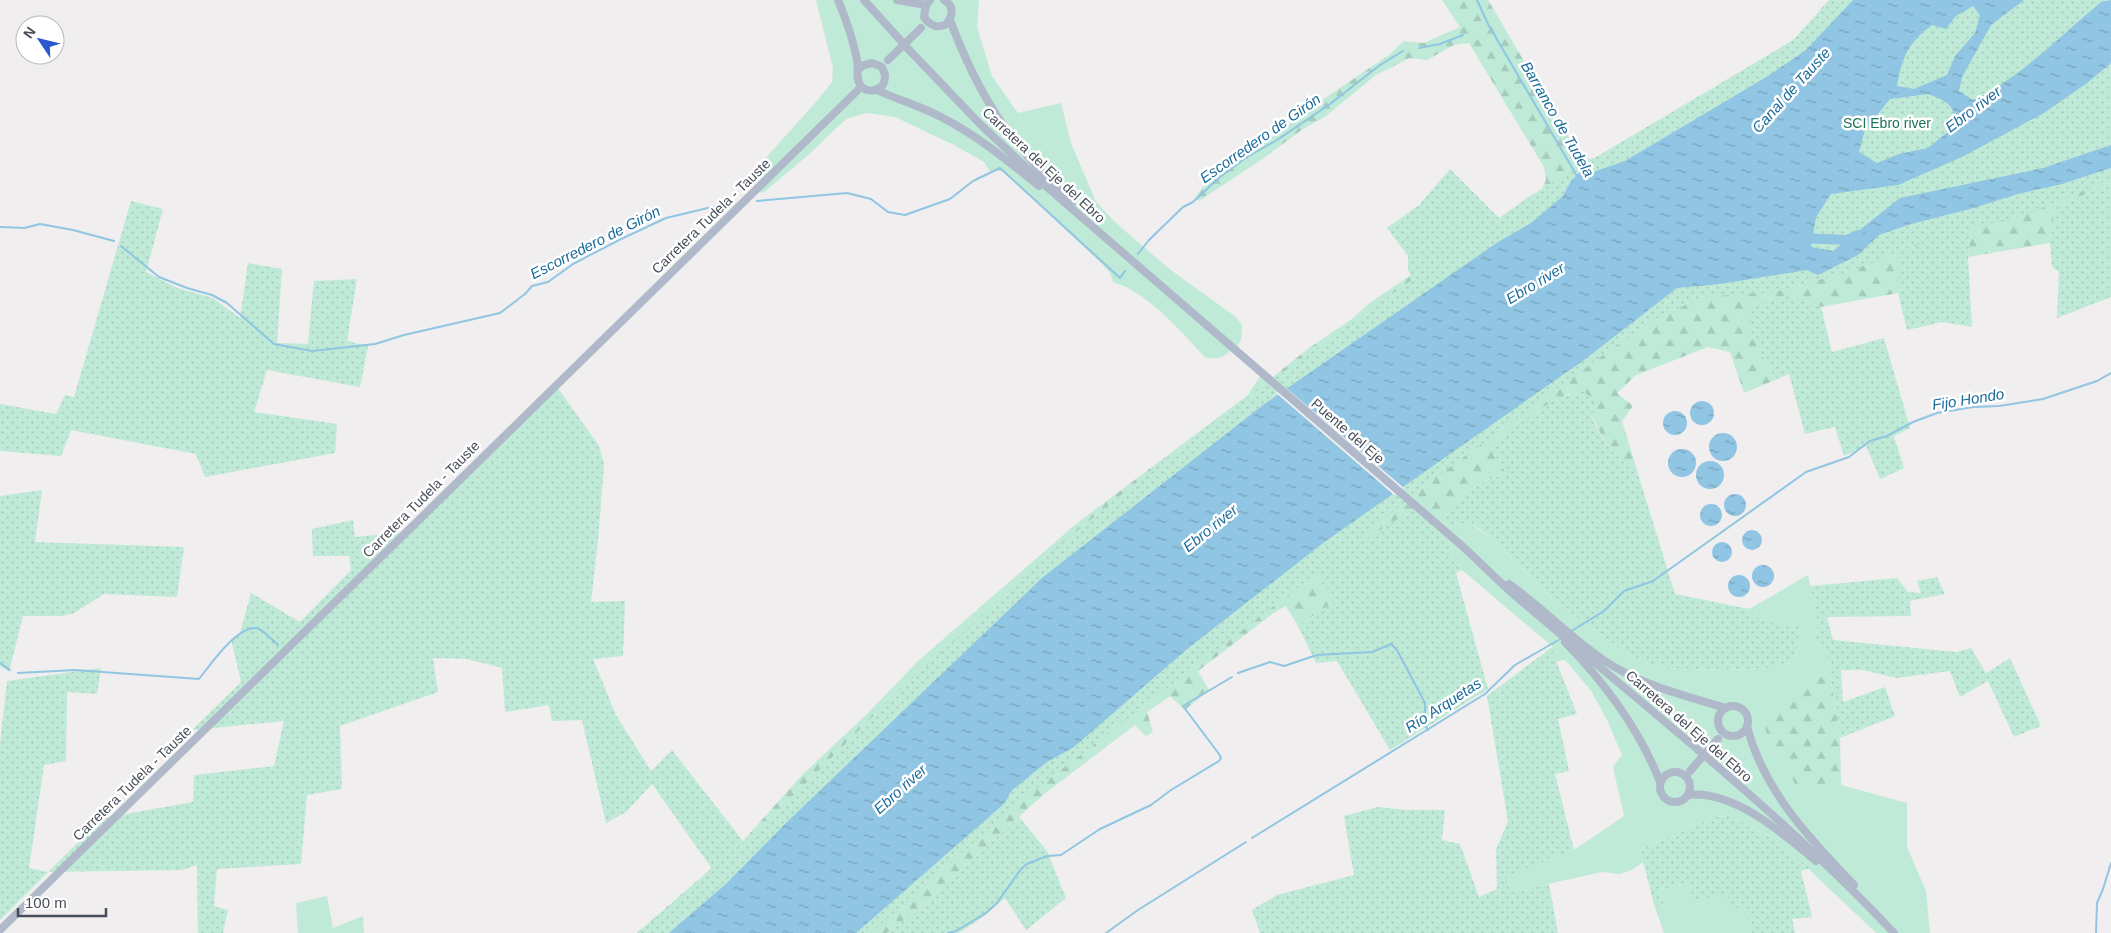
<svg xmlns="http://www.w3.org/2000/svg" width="2111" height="933" font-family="Helvetica,sans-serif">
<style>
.grass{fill:#bfead7}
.forest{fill:url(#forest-firs)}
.park{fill:url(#park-dots)}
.water{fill:url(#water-ripples);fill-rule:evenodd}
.pier{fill:#f0eeee}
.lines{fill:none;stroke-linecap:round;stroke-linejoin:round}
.stream{stroke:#90c5e3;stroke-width:2}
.river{stroke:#90c5e3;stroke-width:10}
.primary{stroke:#afb9ca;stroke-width:8}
.primary-bridge{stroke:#afb9ca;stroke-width:8}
.labels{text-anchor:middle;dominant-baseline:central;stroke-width:5;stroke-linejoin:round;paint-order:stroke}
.park-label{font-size:14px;fill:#1f7457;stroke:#fff}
.street-label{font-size:14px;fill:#474e59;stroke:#fff}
.water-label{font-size:15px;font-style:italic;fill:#196b9b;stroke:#fff}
</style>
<defs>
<pattern id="forest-firs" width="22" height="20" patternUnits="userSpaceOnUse" patternTransform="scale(1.25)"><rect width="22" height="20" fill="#bfead7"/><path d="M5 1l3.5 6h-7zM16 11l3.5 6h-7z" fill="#a6cabb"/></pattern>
<pattern id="park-dots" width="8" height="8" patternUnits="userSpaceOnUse" patternTransform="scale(1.25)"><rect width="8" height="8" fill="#bfead7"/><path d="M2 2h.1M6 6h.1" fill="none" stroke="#a6cabb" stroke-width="1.8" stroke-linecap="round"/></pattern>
<pattern id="water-ripples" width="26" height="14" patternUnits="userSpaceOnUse" patternTransform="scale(1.25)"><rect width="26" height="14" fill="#90c5e3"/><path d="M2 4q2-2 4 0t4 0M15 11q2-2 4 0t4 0" fill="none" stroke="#77a2bb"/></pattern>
</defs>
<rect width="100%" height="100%" fill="#f0eeee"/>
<g class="grass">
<path d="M 816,0 L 979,0 L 977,27 L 992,76 L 1018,113 L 1061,103 L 1071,143 L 1096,202 L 1117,224 L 1168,268 L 1236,317 L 1242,325 L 1241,339 L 1235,352 L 1232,349 C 1224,358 1217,360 1205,357 C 1180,331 1148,292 1113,282 L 1110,273 L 1099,261 L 1003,171 L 990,171 L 984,162 L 954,145 L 895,117 L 866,113 L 846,119 L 807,156 L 763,193 L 754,189 L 754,171 L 817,101 L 832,82 L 833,68 Z"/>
<path d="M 1471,523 L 1496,542 L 1556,602 L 1631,657 L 1661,667 L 1700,671 L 1772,668 L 1796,661 L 1800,626 L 1784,625 L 1759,619 L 1749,609 L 1808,575 L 1818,624 L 1815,641 L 1826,649 L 1829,668 L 1763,720 L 1766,732 L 1799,791 L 1841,785 L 1907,803 L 1907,847 L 1926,891 L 1930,933 L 1876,933 L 1800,861 L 1768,836 L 1730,816 L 1715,817 L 1640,850 L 1643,862 L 1632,870 L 1620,874 L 1602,872 L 1511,892 L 1507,875 L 1574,850 L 1624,816 L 1613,767 L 1622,755 L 1608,722 L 1592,692 L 1565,660 L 1554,662 L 1546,651 L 1553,647 L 1462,570 L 1449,555 L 1447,527 L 1460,524 Z"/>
<path d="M 1689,881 L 1727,893 L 1746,906 L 1752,933 L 1664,933 L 1655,908 L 1664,906 L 1659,891 Z"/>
<path d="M 327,896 L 333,928 L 363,916 L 364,933 L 298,933 L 296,903 Z"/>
</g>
<g class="forest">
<path d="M 1442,0 L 1488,0 L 1581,158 L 1591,159 L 1625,145 L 1755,70 L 1796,37 L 1829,0 L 1853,0 L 669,933 L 637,933 L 743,841 L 802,775 L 867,714 L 918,661 L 1076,524 L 1248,395 L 1260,376 L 1269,380 L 1309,348 L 1352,319 L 1368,304 L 1411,275 L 1414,280 L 1539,195 L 1546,180 L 1544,167 L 1469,43 L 1454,45 L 1427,60 L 1410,58 L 1376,75 L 1326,116 L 1303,129 L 1261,160 L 1199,201 L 1195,198 L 1207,181 L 1263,144 L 1322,100 L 1389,55 L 1404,41 L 1424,43 L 1460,27 Z"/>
<path d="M 2111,168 L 2111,185 L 2099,188 L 2055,208 L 2050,243 L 1968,257 L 1971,225 L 1899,254 L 1898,293 L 1821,307 L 1804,300 L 1751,333 L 1775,380 L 1744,393 L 1730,352 L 1708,347 L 1636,375 L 1617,393 L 1633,406 L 1622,421 L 1636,467 C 1613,461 1602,436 1592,417 C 1586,408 1577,401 1570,393 L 1542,409 L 1489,448 L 1506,473 C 1473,485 1463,490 1443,520 L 1450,528 L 1448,539 L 1337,600 L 1298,626 L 1286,606 L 1275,612 L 1198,671 L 1209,690 L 1185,710 L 1170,696 L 1147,712 L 1153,732 L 1146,736 L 1135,725 L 1044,794 L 910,916 L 887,933 L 856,933 L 1005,803 L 1677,288 Z"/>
<path d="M 1829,668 L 1840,738 L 1841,785 L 1799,791 L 1766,732 L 1763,720 Z"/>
</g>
<g class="park">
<path d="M 1830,0 L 2111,0 L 2111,179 L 2023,216 L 1971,227 L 1968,257 L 1972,327 L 1942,322 L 1907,330 L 1898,293 L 1898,254 L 1930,239 L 1851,271 L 1775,292 L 1702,297 L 1647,323 L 1420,489 L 1344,553 L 1413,509 L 1450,538 L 1449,555 L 1462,570 L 1456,573 L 1488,689 L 1390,750 L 1337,661 L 1316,663 L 1298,626 L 1337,600 L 1317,574 L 1318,572 L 1027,796 L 871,933 L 638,933 L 712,869 L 652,784 L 626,812 L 606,823 L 582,720 L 552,721 L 549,705 L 505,712 L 502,668 L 467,659 L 433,658 L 438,692 L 340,726 L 342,789 L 307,795 L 301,864 L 217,869 L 214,906 L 228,910 L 223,933 L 198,933 L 197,865 L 183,870 L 48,872 L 0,920 L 0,744 L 7,681 L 101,668 L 97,694 L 67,692 L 66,761 L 44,765 L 29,868 L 48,872 L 103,818 L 193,802 L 194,775 L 274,766 L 284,721 L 192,730 L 241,682 L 231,639 L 240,633 L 251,593 L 300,622 L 351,570 L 349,556 L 313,556 L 312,529 L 353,520 L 355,537 L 405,532 L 555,384 L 599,446 L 604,464 L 598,541 L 591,602 L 625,601 L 623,656 L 593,659 L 616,715 L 651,771 L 672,750 L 743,841 L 729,854 L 762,827 L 892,697 L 1058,546 L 1194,436 L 1413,279 L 1408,270 L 1408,256 L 1387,228 L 1419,205 L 1450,169 L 1499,218 L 1527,198 L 1795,39 Z"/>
<path d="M 2111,185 L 2111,297 L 2057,318 L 2059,272 L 2052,267 L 2050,243 L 2055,208 L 2099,188 Z"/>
<path d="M 131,201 L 163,209 L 146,272 L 177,288 L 213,298 L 240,318 L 248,263 L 282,269 L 277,343 L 308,344 L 314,281 L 357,279 L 347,341 L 368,346 L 360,387 L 267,370 L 254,412 L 337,424 L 335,453 L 205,477 L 196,454 L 71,430 L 61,456 L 0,451 L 0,404 L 56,414 L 65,395 L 74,397 Z"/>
<path d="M 1784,296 L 1804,300 L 1821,307 L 1832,352 L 1884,338 L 1910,428 L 1894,436 L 1904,468 L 1880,479 L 1866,446 L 1844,456 L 1835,427 L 1805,434 L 1789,374 L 1775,380 L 1751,333 L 1748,308 Z"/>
<path d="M 1583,391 L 1597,402 L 1591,416 C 1600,435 1614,461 1636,467 L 1675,594 L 1749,609 L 1759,619 L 1784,625 L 1800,626 L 1796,661 L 1773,668 L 1700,671 L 1661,667 L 1631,657 L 1556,602 L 1496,542 L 1479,528 L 1471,523 L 1460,524 L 1450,528 L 1443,520 C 1463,489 1473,486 1506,473 L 1488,448 C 1516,428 1548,396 1583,391 Z"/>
<path d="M 42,490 L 35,542 L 184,547 L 177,597 L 104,594 L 74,613 L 62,616 L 23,616 L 9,672 L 0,666 L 0,496 Z"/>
<path d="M 1937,577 L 1945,594 L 1910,601 L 1911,616 L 1827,617 L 1833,640 L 1957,652 L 1971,648 L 1986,673 L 2010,658 L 2041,726 L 2014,737 L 1988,681 L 1960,697 L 1950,671 L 1896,678 L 1863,670 L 1841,670 L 1843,702 L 1885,687 L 1895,716 L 1840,738 L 1826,649 L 1815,641 L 1818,624 L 1810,586 L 1897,578 L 1908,592 L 1921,593 L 1917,581 Z"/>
<path d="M 1551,648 L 1577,714 L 1558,719 L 1569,771 L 1555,774 L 1574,850 L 1507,876 L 1511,892 L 1549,884 L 1558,933 L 1260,933 L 1252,910 L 1277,895 L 1354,875 L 1344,816 L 1378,807 L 1408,810 L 1445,810 L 1442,840 L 1460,844 L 1479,897 L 1497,889 L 1496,850 L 1508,821 L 1487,696 Z"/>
<path d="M 1730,816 L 1768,836 L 1810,868 L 1801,871 L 1812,917 L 1792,919 L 1795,933 L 1752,933 L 1746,907 L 1729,909 L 1727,893 L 1693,903 L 1689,881 L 1659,891 L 1664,906 L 1655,908 L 1640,850 L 1715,817 Z"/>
<path d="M 1019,817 L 1047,851 L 1066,898 L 1026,930 L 1005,898 L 983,917 L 959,933 L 887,933 L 910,916 Z"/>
</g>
<g class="water">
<path d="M 1853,0 L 2024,0 L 1991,25 L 1962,77 L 1959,91 L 1973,100 C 2015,82 2064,33 2101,2 L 2111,0 L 2111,63 L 2087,83 L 2044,113 L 1962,157 L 1898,185 L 1831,194 L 1816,217 L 1811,247 L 1833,251 L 1900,198 L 2043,168 L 2111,145 L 2111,168 L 2062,184 L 2018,194 L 1970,209 L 1911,224 L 1879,235 L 1858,255 L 1818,275 L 1807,270 L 1720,284 L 1677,288 L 1584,360 L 1323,543 L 1186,650 L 1074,747 L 1047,762 L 1011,791 L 1005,803 L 856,933 L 669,933 L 727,883 L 786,823 L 1042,578 L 1263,405 L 1498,242 L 1531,223 L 1563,196 L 1571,181 L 1582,170 L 1593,172 L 1625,161 L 1768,76 L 1806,50 ZM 1973,6 L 1980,15 L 1975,33 L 1955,56 L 1947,75 L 1914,89 L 1897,86 C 1902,57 1908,43 1932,25 L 1946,29 L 1956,16 ZM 1928,94 C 1946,101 1955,104 1956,125 L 1928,148 L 1899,154 L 1877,163 L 1859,152 L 1865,130 L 1890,99 Z"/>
<circle cx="1702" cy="413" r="12"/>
<circle cx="1675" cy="423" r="12"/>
<circle cx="1723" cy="447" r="14"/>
<circle cx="1682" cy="463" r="14"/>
<circle cx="1710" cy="475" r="14"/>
<circle cx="1735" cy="505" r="11"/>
<circle cx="1711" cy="515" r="11"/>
<circle cx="1752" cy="540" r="10"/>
<circle cx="1722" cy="552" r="10"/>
<circle cx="1763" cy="576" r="11"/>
<circle cx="1739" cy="586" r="11"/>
</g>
<path class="pier" d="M 1285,387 L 1404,488 L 1394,495 L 1276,393 Z"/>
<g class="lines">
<g class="stream">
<path d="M 1477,0 L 1488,24 L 1577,176"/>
<path d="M 1419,48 L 1440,44 L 1463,35"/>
<path d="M 757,201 L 847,193 L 871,199 L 888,212 L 905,215 L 950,199 L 973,181 L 1000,168 L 1120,278 L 1125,271"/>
<path d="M 0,227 L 24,228 L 40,224 L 73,230 L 114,241"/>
<path d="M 121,246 L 159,277 L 187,288 L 212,295 L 227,303 L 274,344 L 312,351 L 375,344 L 404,335 L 500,313 L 525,294 L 532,286 L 548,282 L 573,264 L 619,240 L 666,218 L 733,202"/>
<path d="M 1138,254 L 1149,240 L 1183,207 L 1193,202 L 1220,177 L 1247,157 L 1277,140 L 1330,104 L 1380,65 L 1403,51"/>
<path d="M 1570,632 L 1604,611 L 1624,591 L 1653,581 L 1806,472 L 1849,457 L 1870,441 L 1887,436 L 1913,422 L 1937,413 L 1973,407 L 1999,406 L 2043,399 L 2097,381 L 2111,373"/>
<path d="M 0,663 L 10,670"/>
<path d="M 18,673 L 75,670 L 199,679 C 210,665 237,626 256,628 C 263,629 272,640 278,645"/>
<path d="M 1238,673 L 1270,662 L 1284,666 L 1317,655 L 1372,652 L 1391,644 L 1397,650 L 1425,703 L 1425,725 L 1428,730"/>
<path d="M 1252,838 L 1485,694 L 1515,665 L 1562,638"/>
<path d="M 948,933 L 956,931 L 986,913 L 997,903 L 1021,869 L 1027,864 L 1047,856 L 1061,855 L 1100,829 L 1151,805 L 1171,790 L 1219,761 L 1221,758 L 1219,754 L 1183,706 L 1232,677"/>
<path d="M 1106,933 L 1138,910 L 1246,842"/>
<path d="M 2096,933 L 2097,903 L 2103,889 L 2111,863"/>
</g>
<path class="river" d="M 1799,238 L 1847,240 L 1858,235"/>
<g class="primary">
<path d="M 838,0 C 846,19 853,39 857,60 C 859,68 855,79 861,86 C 865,91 873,92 879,88 C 884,86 885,81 885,75 L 882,67 L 872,63 L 864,65 L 859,69"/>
<path d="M 864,0 L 912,53 L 980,124 L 1048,188 L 1461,545 C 1481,563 1499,582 1519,599 C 1647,708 1779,811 1894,933"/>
<path d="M 897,0 L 926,5"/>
<path d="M 930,0 L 926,5 L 924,17 C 930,26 936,28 945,25 C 953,17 955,6 944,0"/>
<path d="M 950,20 C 980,100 1011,144 1072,203"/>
<path d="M 877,90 C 898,100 920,106 941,117 C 977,135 1008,161 1039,186"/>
<path d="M 1509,584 C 1543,608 1571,638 1605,661 C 1641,685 1685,696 1726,708"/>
<path d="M 1565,642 C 1605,683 1639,728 1660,782"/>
<circle cx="1733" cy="721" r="15"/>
<path d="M 1747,726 C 1763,790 1810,839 1854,885"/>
<circle cx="1675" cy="787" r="15"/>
<path d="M 1688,795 C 1733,790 1783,833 1816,861"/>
<path d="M 0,930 L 861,87"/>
</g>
<g class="primary-bridge">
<path d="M 888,60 L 921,28"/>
<path d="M 1690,771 L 1718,739"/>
</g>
</g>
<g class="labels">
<g class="park-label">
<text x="1887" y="123">SCI Ebro river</text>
</g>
<g class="street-label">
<text transform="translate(1044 165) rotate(43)">Carretera del Eje del Ebro</text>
<text transform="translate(711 216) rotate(-44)">Carretera Tudela - Tauste</text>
<text transform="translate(1348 431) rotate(41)">Puente del Eje</text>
<text transform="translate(421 499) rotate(-45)">Carretera Tudela - Tauste</text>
<text transform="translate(1689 726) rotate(41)">Carretera del Eje del Ebro</text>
<text transform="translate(132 783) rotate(-44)">Carretera Tudela - Tauste</text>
</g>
<g class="water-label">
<text transform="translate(1791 90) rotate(-48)">Canal de Tauste</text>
<text transform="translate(1973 109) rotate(-37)">Ebro river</text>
<text transform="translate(1558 119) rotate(60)">Barranco de Tudela</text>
<text transform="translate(1260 138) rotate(-35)">Escorredero de Girón</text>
<text transform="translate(595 242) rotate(-27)">Escorredero de Girón</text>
<text transform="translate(1535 283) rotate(-31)">Ebro river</text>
<text transform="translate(1968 399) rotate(-9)">Fijo Hondo</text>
<text transform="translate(1210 528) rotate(-39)">Ebro river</text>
<text transform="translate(1443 705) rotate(-33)">Río Arquetas</text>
<text transform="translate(900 789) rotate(-42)">Ebro river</text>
</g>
</g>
<g transform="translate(40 40) rotate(305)"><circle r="24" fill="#ffffff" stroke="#b5b8bd"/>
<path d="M0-4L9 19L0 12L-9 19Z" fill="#2957cf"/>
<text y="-8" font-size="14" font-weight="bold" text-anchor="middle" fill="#474e59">N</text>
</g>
<path d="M18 908v8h88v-8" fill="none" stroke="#474e59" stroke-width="2.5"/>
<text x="25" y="908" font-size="15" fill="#474e59" stroke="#ffffff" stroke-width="4" paint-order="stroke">100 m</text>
</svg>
